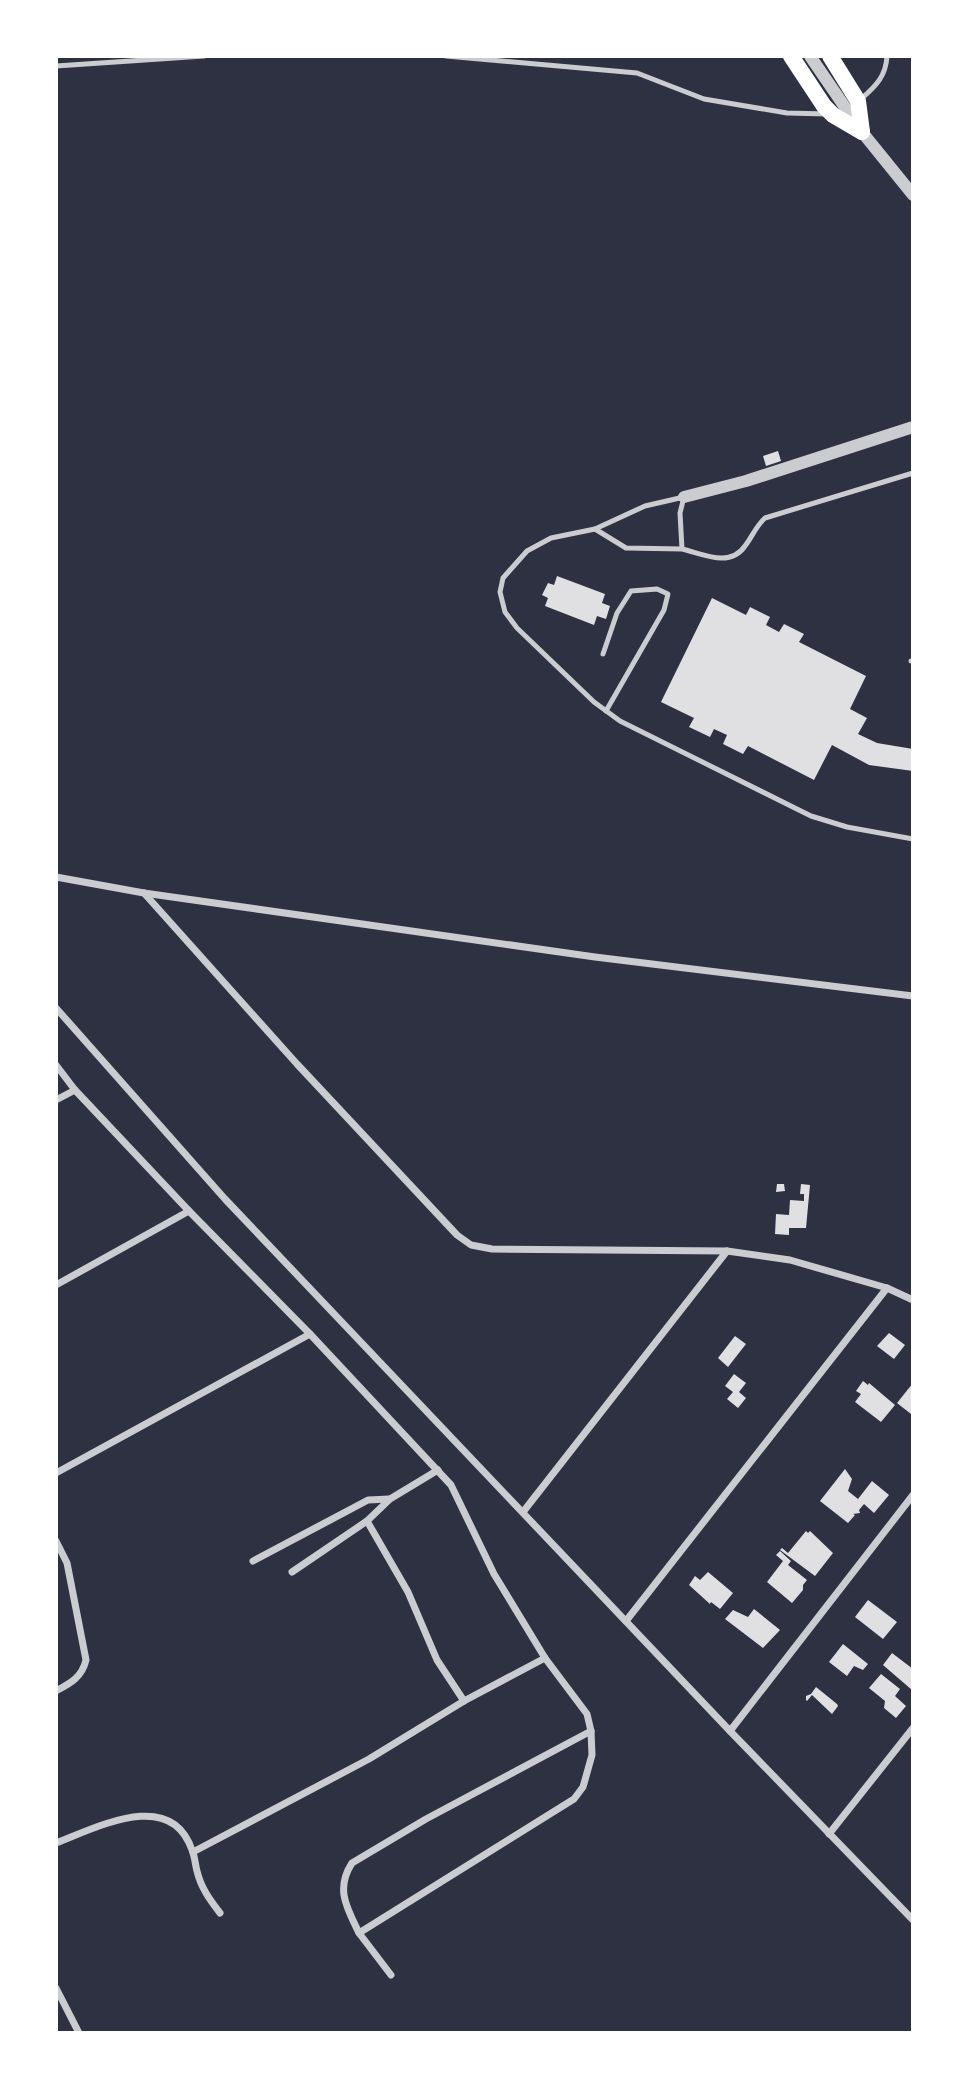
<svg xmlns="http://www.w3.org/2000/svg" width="969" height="2089" font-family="'Exo 2',sans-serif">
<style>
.building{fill:#e0e0e3}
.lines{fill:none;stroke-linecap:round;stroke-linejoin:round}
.service{stroke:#caccd0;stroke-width:5}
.minor{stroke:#caccd0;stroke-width:7}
.tertiary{stroke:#caccd0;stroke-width:12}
.trunk{stroke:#fff;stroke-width:16}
</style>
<rect width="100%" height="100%" fill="#2d3142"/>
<g class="building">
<path d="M 778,451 L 781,461 L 766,466 L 763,456 Z"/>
<path d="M 557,576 L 605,594 L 602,603 L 610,606 L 606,619 L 597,616 L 594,625 L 545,606 L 548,598 L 542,595 L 548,583 L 554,585 Z"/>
<path d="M 712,598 L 746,615 L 750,607 L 770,617 L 766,625 L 779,632 L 784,624 L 804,634 L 799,642 L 866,676 L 850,709 L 867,718 L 858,734 L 877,743 L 913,749 L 913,771 L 869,765 L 832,745 L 814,780 L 748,746 L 743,754 L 723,744 L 727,735 L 714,729 L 710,737 L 689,727 L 694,718 L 661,702 Z"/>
<path d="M 777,1184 L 784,1184 L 785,1191 L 776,1192 Z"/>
<path d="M 801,1184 L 810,1185 L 806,1228 L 789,1228 L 789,1235 L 775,1234 L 776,1214 L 789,1215 L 790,1200 L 804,1201 L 804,1194 L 800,1194 Z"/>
<path d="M 889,1333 L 905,1345 L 894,1359 L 877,1346 Z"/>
<path d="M 735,1336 L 746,1344 L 728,1367 L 718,1358 Z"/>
<path d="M 734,1374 L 746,1383 L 739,1392 L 746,1398 L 738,1408 L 727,1399 L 733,1392 L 725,1386 Z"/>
<path d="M 863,1381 L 868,1385 L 869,1383 L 895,1405 L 881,1422 L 855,1402 L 861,1394 L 856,1391 Z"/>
<path d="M 913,1383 L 913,1411 L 911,1414 L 897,1403 Z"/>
<path d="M 845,1469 L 852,1479 L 848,1491 L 858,1499 L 872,1481 L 889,1495 L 874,1513 L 864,1504 L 859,1510 L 860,1513 L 853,1514 L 855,1515 L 848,1523 L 820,1501 Z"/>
<path d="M 806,1531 L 808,1533 L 810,1531 L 833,1553 L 815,1576 L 780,1550 L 782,1548 L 788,1553 Z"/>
<path d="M 780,1551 L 791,1561 L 788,1565 L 807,1580 L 803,1585 L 803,1590 L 792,1603 L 767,1582 L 783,1561 L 776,1555 Z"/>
<path d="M 708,1572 L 733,1593 L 720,1609 L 711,1602 L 710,1604 L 689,1585 L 695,1576 L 700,1580 Z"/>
<path d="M 868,1600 L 897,1622 L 883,1639 L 855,1617 Z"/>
<path d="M 754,1609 L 780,1630 L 763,1648 L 725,1619 L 733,1610 L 748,1617 Z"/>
<path d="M 843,1644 L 868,1664 L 863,1670 L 854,1666 L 847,1676 L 829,1662 Z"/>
<path d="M 892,1653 L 913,1669 L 912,1690 L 883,1665 Z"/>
<path d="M 881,1674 L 900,1689 L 895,1696 L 906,1706 L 896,1718 L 884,1708 L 885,1701 L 869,1688 Z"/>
<path d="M 816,1687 L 837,1704 L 838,1706 L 832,1714 L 812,1695 L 807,1701 L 806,1700 L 806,1696 L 811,1694 Z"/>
</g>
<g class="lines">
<g class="service">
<path d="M 446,56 L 637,73 L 704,99 L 787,113 L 827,114"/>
<path d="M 56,66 L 204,56"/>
<path d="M 861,99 C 876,86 886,76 887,56"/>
<path d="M 595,529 L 551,538 L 527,551 L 503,578 L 500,592 L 505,612 L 517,628 L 594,702 L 620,721 L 811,816 L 847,827 L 913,839"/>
<path d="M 682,549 L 626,548 L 595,529 L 645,506 L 684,497 L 680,513 L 682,549 C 703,554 730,568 745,546 C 752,537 756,526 765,518 L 913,473"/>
<path d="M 603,654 L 617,613 L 631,591 L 657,589 L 668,594 L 664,610 L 606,711"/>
<path d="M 911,661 L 913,661"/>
</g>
<g class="minor">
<path d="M 56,877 L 144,893 L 595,957 L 913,996"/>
<path d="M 144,893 L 297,1064 L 457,1235 L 471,1245 L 492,1249 L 727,1251 L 790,1260 L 887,1288 L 913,1300"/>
<path d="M 56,1008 L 225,1199 L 730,1731 L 913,1920"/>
<path d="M 56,1065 L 75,1090 L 189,1211 L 310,1334 L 451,1485 L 494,1574 L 545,1658 L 587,1714 L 591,1731 L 592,1755 L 583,1787 L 574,1799 L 359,1933 L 391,1975"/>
<path d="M 56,1100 L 75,1090"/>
<path d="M 56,1285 L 189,1211"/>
<path d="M 56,1473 L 310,1334"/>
<path d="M 523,1512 L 727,1251"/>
<path d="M 367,1521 L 408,1592 L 437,1660 L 464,1701"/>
<path d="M 56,1541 L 67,1563 L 86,1660 C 82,1677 71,1683 56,1691"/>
<path d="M 253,1561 L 368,1500 L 389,1499"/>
<path d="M 292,1572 L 367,1521 L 390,1499 L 438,1470"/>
<path d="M 626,1621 L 887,1288"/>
<path d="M 730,1731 L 913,1495"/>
<path d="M 829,1834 L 913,1728"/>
<path d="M 56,1843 C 98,1827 171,1788 192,1850 C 195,1857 195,1864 197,1871 C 201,1888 210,1900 220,1913"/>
<path d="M 193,1852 L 369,1759 L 464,1701 L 545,1658"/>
<path d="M 359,1933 C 347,1908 335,1889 352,1863 L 426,1819 L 591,1731"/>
<path d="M 56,1988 L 79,2033"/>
</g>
<g class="tertiary">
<path d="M 810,56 L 862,132 L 913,195"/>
<path d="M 684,497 L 746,481 L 913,427"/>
</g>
<g class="trunk">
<path d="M 791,56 L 824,106 L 833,115 L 862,132"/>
<path d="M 830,56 L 858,101 L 862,132"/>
</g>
</g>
<rect width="969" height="2089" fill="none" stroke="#ffffff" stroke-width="116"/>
</svg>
